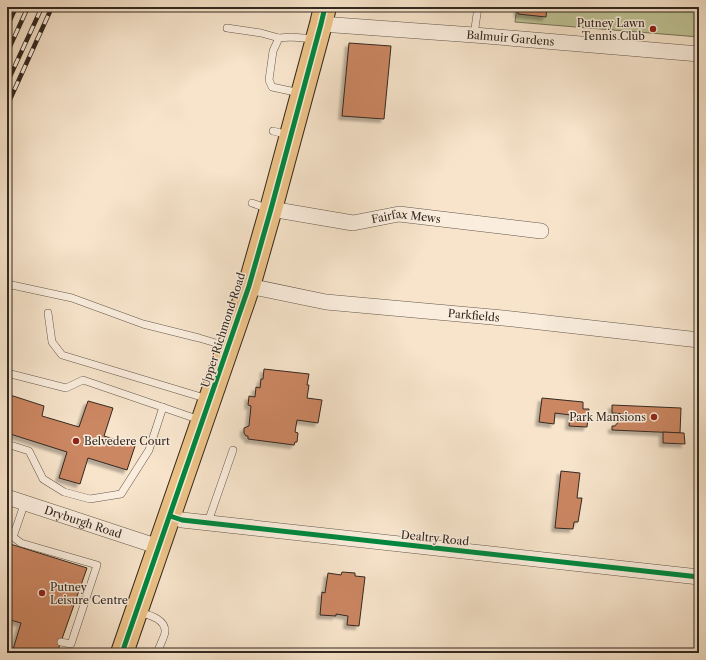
<svg xmlns="http://www.w3.org/2000/svg" width="706" height="660" font-family="'Libre Caslon Text',serif">
<style>
.pitch{fill:#bfc395;stroke:#78765a}
.building{fill:#cb8662;stroke:#322820;filter:url(#shadow)}
.lines{fill:none;stroke-linecap:round;stroke-linejoin:round}
.service-casing{stroke:#63574b;stroke-width:8}
.minor-casing{stroke:#63574b;stroke-width:16}
.trunk-casing{stroke:#322820;stroke-width:24}
.service{stroke:#faeddd;stroke-width:7}
.minor{stroke:#faeddd;stroke-width:15}
.trunk{stroke:#ecc286;stroke-width:22}
.rail-casing{stroke:#322820;stroke-width:4.5}
.rail{stroke:#faeddd;stroke-width:3;stroke-dasharray:9;stroke-linecap:butt}
.cycleway-casing{stroke:#faeddd;stroke-width:8}
.cycleway{stroke:#00873e;stroke-width:5}
.poi-dot{fill:#8f2418;stroke:#faeddd;stroke-width:1.5}
.labels{text-anchor:middle;dominant-baseline:central;stroke-width:3;stroke-linejoin:round;paint-order:stroke}
.poi-label{font-size:11px;fill:#322820;stroke:#faeddd;text-anchor:end}
.street-label{font-size:11px;fill:#322820;stroke:#faeddd}
</style>
<defs>
<filter id="shadow"><feDropShadow dx="-3.5" dy="3.5" stdDeviation="1" flood-color="#0004"/></filter>
</defs>
<rect width="100%" height="100%" fill="#f7e4cb"/>
<filter id="stains"><feTurbulence type="fractalNoise" baseFrequency=".005" numOctaves="4"/><feColorMatrix values="0 0 0 0 .2 0 0 0 0 .09 0 0 0 0 .02 0 0 0 .5 -.17"/></filter>
<radialGradient id="worn" r=".72"><stop offset=".6" stop-color="#630" stop-opacity="0"/><stop offset="1" stop-color="#630" stop-opacity=".3"/></radialGradient>
<path class="pitch" d="M 517,7 L 699,7 L 699,37 L 515,22 Z"/>
<g class="building">
<path d="M 518,7 L 547,7 L 546,17 L 518,14 Z"/>
<path d="M 349,43 L 391,46 L 384,119 L 342,116 Z"/>
<path d="M 264,369 L 309,374 L 307,385 L 309,385 L 307,398 L 322,400 L 318,423 L 297,420 L 295,432 L 298,433 L 297,442 L 295,442 L 294,445 L 248,439 L 248,436 L 246,436 L 244,433 L 244,428 L 249,426 L 251,406 L 248,405 L 249,396 L 255,397 L 256,387 L 260,388 L 261,379 L 263,379 Z"/>
<path d="M 7,394 L 44,406 L 42,416 L 79,427 L 88,401 L 113,408 L 104,436 L 135,446 L 127,470 L 88,458 L 80,484 L 59,478 L 67,452 L 7,433 Z"/>
<path d="M 542,398 L 583,402 L 583,409 L 589,409 L 587,427 L 569,426 L 570,415 L 555,413 L 554,424 L 539,422 Z"/>
<path d="M 612,405 L 681,408 L 680,433 L 612,430 L 612,426 L 615,426 L 619,421 L 627,421 L 627,414 L 612,413 Z"/>
<path d="M 663,432 L 684,433 L 685,444 L 663,443 Z"/>
<path d="M 561,471 L 580,473 L 577,498 L 582,498 L 578,522 L 574,522 L 573,529 L 555,528 Z"/>
<path d="M 7,543 L 87,568 L 57,653 L 12,653 L 21,623 L 7,619 Z"/>
<path d="M 342,572 L 355,573 L 355,576 L 365,577 L 359,626 L 347,625 L 348,616 L 336,614 L 336,616 L 320,615 L 322,592 L 325,593 L 328,573 L 341,575 Z"/>
</g>
<g class="lines">
<defs>
<g id="service">
<path d="M 227,28 L 261,33 L 279,38"/>
<path d="M 474,35 L 478,7"/>
<path d="M 300,93 L 272,87 L 269,80 L 273,51 L 279,38 L 291,37 L 315,39"/>
<path d="M 273,131 L 288,135"/>
<path d="M 252,203 L 269,209"/>
<path d="M 7,284 L 72,298 L 143,324 L 199,338 L 226,346"/>
<path d="M 48,313 L 52,342 L 62,355 L 208,399"/>
<path d="M 7,373 L 66,388 L 83,380 L 200,420"/>
<path d="M 7,444 L 29,451 L 43,479 L 64,492 L 90,499 L 121,494 L 149,450 L 163,407"/>
<path d="M 25,502 L 13,537 L 21,543 L 97,565 L 71,644 L 61,642"/>
<path d="M 208,522 L 233,450"/>
<path d="M 139,612 C 149,615 166,619 165,632 C 165,636 158,649 157,653"/>
</g>
<g id="minor">
<path id="s1" d="M 321,24 L 474,35 L 699,54"/>
<path id="s2" d="M 271,209 L 353,223 L 399,214 L 541,231"/>
<path id="s3" d="M 249,286 L 326,302 L 503,318 L 699,340"/>
<path id="s4" d="M 7,497 L 159,547"/>
<path d="M 170,516 L 182,520 L 699,577"/>
</g>
<path id="trunk" d="M 122,653 L 249,286 L 271,209 L 321,24 L 325,7"/>
</defs>
<use href="#service" class="service-casing"/>
<use href="#minor" class="minor-casing"/>
<use href="#trunk" class="trunk-casing"/>
<use href="#service" class="service"/>
<use href="#minor" class="minor"/>
<use href="#trunk" class="trunk"/>
<defs>
<g id="rail">
<path d="M 7,27 L 16,7"/>
<path d="M 7,53 L 28,7"/>
<path d="M 7,83 L 42,7"/>
<path d="M 7,106 L 52,7"/>
</g>
</defs>
<use href="#rail" class="rail-casing"/>
<use href="#rail" class="rail"/>
<defs>
<g id="cycleway">
<path d="M 170,516 L 182,520 L 699,577"/>
<path d="M 122,653 L 249,286 L 271,209 L 321,24 L 325,7"/>
</g>
</defs>
<use href="#cycleway" class="cycleway-casing"/>
<use href="#cycleway" class="cycleway"/>
</g>
<g class="poi-dot">
<circle cx="653" cy="29" r="4"/>
<circle cx="654" cy="417" r="4"/>
<circle cx="76" cy="441" r="4"/>
<circle cx="42" cy="593" r="4"/>
</g>
<g class="labels">
<g class="poi-label">
<text x="645" y="23">Putney Lawn<tspan x="645" dy="13">Tennis Club</tspan></text>
<text x="646" y="417">Park Mansions</text>
<text x="84" y="441" text-anchor="start">Belvedere Court</text>
<text x="50" y="587" text-anchor="start">Putney<tspan x="50" dy="13">Leisure Centre</tspan></text>
</g>
<g class="street-label">
<text stroke="none"><textPath href="#s1" startOffset="190">Balmuir Gardens</textPath></text>
<text stroke="none"><textPath href="#s2" startOffset="137">Fairfax Mews</textPath></text>
<text stroke="none"><textPath href="#s3" startOffset="227">Parkfields</textPath></text>
<text transform="translate(223 330) rotate(-72)">Upper Richmond Road</text>
<text stroke="none"><textPath href="#s4" startOffset="80">Dryburgh Road</textPath></text>
<text transform="translate(435 538) rotate(6)">Dealtry Road</text>
</g>
</g>
<rect width="706" height="660" fill="none" stroke="#f7e4cb" stroke-width="24"/>
<rect x="8" y="8" width="690" height="644" fill="none" stroke="#322820" stroke-width="2"/>
<rect x="12" y="12" width="682" height="636" fill="none" stroke="#322820"/>
<rect width="100%" height="100%" filter="url(#stains)"/>
<rect width="100%" height="100%" fill="url(#worn)"/>
</svg>
